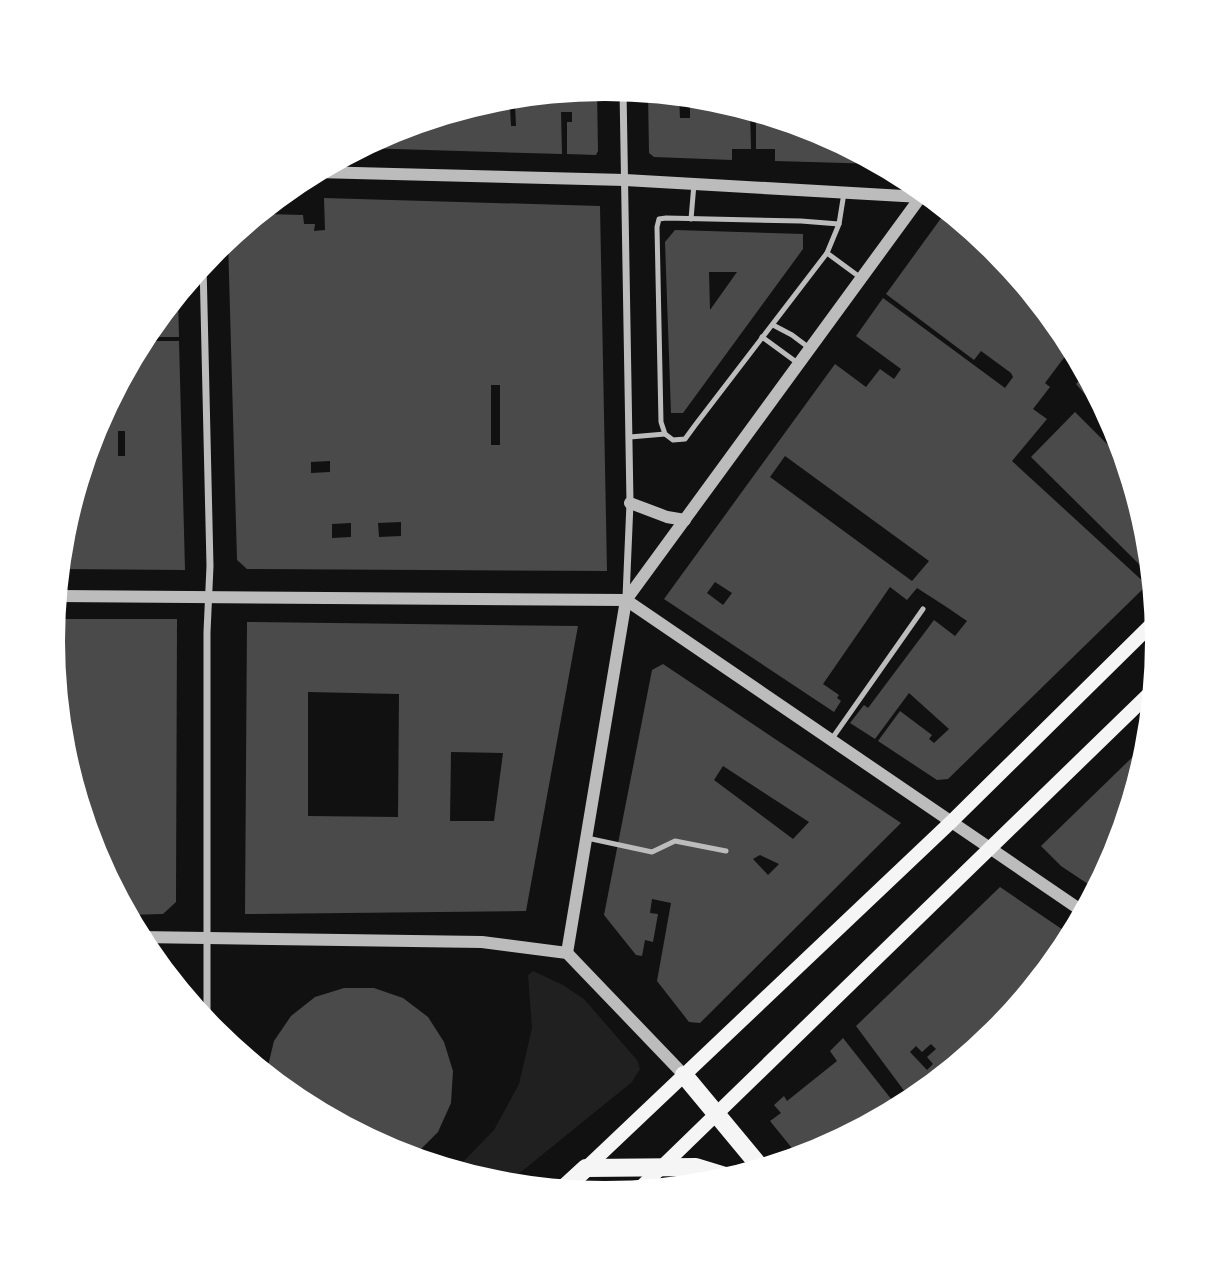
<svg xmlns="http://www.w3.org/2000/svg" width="1211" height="1283" font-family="Barlow,sans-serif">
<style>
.green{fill:#202020}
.building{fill:#4a4a4a;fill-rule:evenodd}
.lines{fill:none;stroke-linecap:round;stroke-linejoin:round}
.service{stroke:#bcbcbc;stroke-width:5}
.minor{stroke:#bcbcbc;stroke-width:7}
.tertiary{stroke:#bcbcbc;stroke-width:12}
.secondary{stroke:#f5f5f5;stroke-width:14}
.primary{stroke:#f5f5f5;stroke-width:18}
</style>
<rect width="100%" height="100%" fill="#111"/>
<path class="green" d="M 533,971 L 563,985 L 584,999 L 637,1060 L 640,1069 L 632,1082 L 505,1185 L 454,1171 L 494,1130 L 519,1084 L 532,1028 L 528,975 Z"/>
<g class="building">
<path d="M 597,89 L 598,151 L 596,155 L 567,154 L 567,122 L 572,122 L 572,112 L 561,112 L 562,154 L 361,148 L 394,130 L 475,106 L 485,106 L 485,103 L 498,99 L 505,98 L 506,107 L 510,107 L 511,126 L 516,126 L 515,103 L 524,102 L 524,97 Z"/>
<path d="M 648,93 L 679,96 L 680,118 L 690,118 L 690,97 L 714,99 L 750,110 L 751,149 L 732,149 L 732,160 L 654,157 L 649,153 Z"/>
<path d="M 774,118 L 817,131 L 880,164 L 775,161 L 775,149 L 756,149 L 756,119 Z"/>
<path d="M 324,198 L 600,206 L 607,571 L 247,569 L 237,560 L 228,239 L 265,209 L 266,214 L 303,215 L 304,224 L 315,224 L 314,231 L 325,230 ZM 491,385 L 500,385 L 500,445 L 491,445 ZM 330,461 L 330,472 L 311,473 L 311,462 ZM 401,522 L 401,536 L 379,537 L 378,523 ZM 351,523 L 351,537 L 332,538 L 332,524 Z"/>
<path d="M 947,210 L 997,251 L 1066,335 L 1072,347 L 1045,383 L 1050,387 L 1033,409 L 1047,419 L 1012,461 L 1147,585 L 948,779 L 937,780 L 878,741 L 900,711 L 932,735 L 929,739 L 934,743 L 949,729 L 909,693 L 875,739 L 850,723 L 864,705 L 868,708 L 934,620 L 955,636 L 967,621 L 945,606 L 917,588 L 907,600 L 890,587 L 823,684 L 839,695 L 837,698 L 841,701 L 834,712 L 664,599 L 835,364 L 866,387 L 880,369 L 894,379 L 901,369 L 856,336 L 883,298 L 1005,388 L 1013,377 L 1011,373 L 981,351 L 974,360 L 886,294 ZM 785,456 L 929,561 L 912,581 L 770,477 ZM 715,582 L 732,593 L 723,605 L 707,593 Z"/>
<path d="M 675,230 L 803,234 L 803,249 L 683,413 L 671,413 L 665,242 ZM 709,272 L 737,272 L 710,310 Z"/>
<path d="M 178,295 L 179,337 L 152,337 L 152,327 Z"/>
<path d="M 142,341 L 179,341 L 185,570 L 60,569 L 63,533 L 95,430 L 133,359 L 141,359 ZM 118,431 L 125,431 L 125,456 L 118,456 Z"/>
<path d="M 1086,373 L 1115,428 L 1114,428 L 1076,384 Z"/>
<path d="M 1075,412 L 1127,464 L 1148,534 L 1151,566 L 1146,571 L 1031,457 Z"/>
<path d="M 55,619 L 177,619 L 176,902 L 163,914 L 127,915 L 94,853 L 63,749 L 53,641 Z"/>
<path d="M 247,622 L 578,626 L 526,911 L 245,914 ZM 308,692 L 399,694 L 398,817 L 308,816 ZM 451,752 L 503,753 L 494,821 L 450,821 Z"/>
<path d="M 663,664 L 901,823 L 700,1023 L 689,1022 L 657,981 L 671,903 L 652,899 L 650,913 L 658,914 L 653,942 L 645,940 L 642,956 L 636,955 L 604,915 L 652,670 ZM 723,766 L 809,822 L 793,839 L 714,780 ZM 760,855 L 779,864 L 768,875 L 753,859 Z"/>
<path d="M 1149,741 L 1116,853 L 1097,890 L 1061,866 L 1041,846 Z"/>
<path d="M 1000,887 L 1072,936 L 1065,949 L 996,1033 L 924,1092 L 918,1085 L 908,1096 L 856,1026 ZM 931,1044 L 936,1049 L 927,1057 L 933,1064 L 927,1070 L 910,1052 L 916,1046 L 922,1052 Z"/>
<path d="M 344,988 L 374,988 L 403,998 L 428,1017 L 444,1042 L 453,1071 L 451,1103 L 438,1132 L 412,1158 L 394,1152 L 298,1101 L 266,1074 L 274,1041 L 291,1016 L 315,997 Z"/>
<path d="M 843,1038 L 899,1109 L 817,1153 L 800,1158 L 770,1121 L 781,1113 L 774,1105 L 784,1096 L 787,1101 L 837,1061 L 830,1051 Z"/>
</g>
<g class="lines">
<g class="service">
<path d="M 666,218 L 801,221 L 839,224 L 827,253 L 696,424 L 685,439 L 673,440 L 665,434 L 661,422 L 657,227 L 659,219 Z"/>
<path d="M 691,219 L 694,184"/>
<path d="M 839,224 L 844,193"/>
<path d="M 827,253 L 861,278"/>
<path d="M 773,325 L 792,335 L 808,347"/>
<path d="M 762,337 L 799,364"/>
<path d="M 630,437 L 665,434"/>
<path d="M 831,740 L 923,609"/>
<path d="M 587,838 L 652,852 L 675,841 L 726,851"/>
</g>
<g class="minor">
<path d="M 623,90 L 630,503 L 626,597"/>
<path d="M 203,264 L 210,566 L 207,632 L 207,1023"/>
</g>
<g class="tertiary">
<path d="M 316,172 L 625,180 L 921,197"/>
<path d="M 630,503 L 667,517 L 685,520"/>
<path d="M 57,596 L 626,600"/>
<path d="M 626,600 L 1085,913"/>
<path d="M 140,937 L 482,942 L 567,953 L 684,1075"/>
<path d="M 567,953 L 626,600 L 925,191"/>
</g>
<g class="secondary">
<path d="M 586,1168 L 951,822 L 1156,620"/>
<path d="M 637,1191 L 1154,689"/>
</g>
<g class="primary">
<path d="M 684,1075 L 762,1169"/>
<path d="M 562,1190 L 586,1168 L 696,1167 L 732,1178"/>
</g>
</g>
<path d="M0 0H1211V1283H0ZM65 641a540 540 0 1 1 1080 0a540 540 0 1 1-1080 0Z" fill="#fff" fill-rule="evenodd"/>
</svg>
